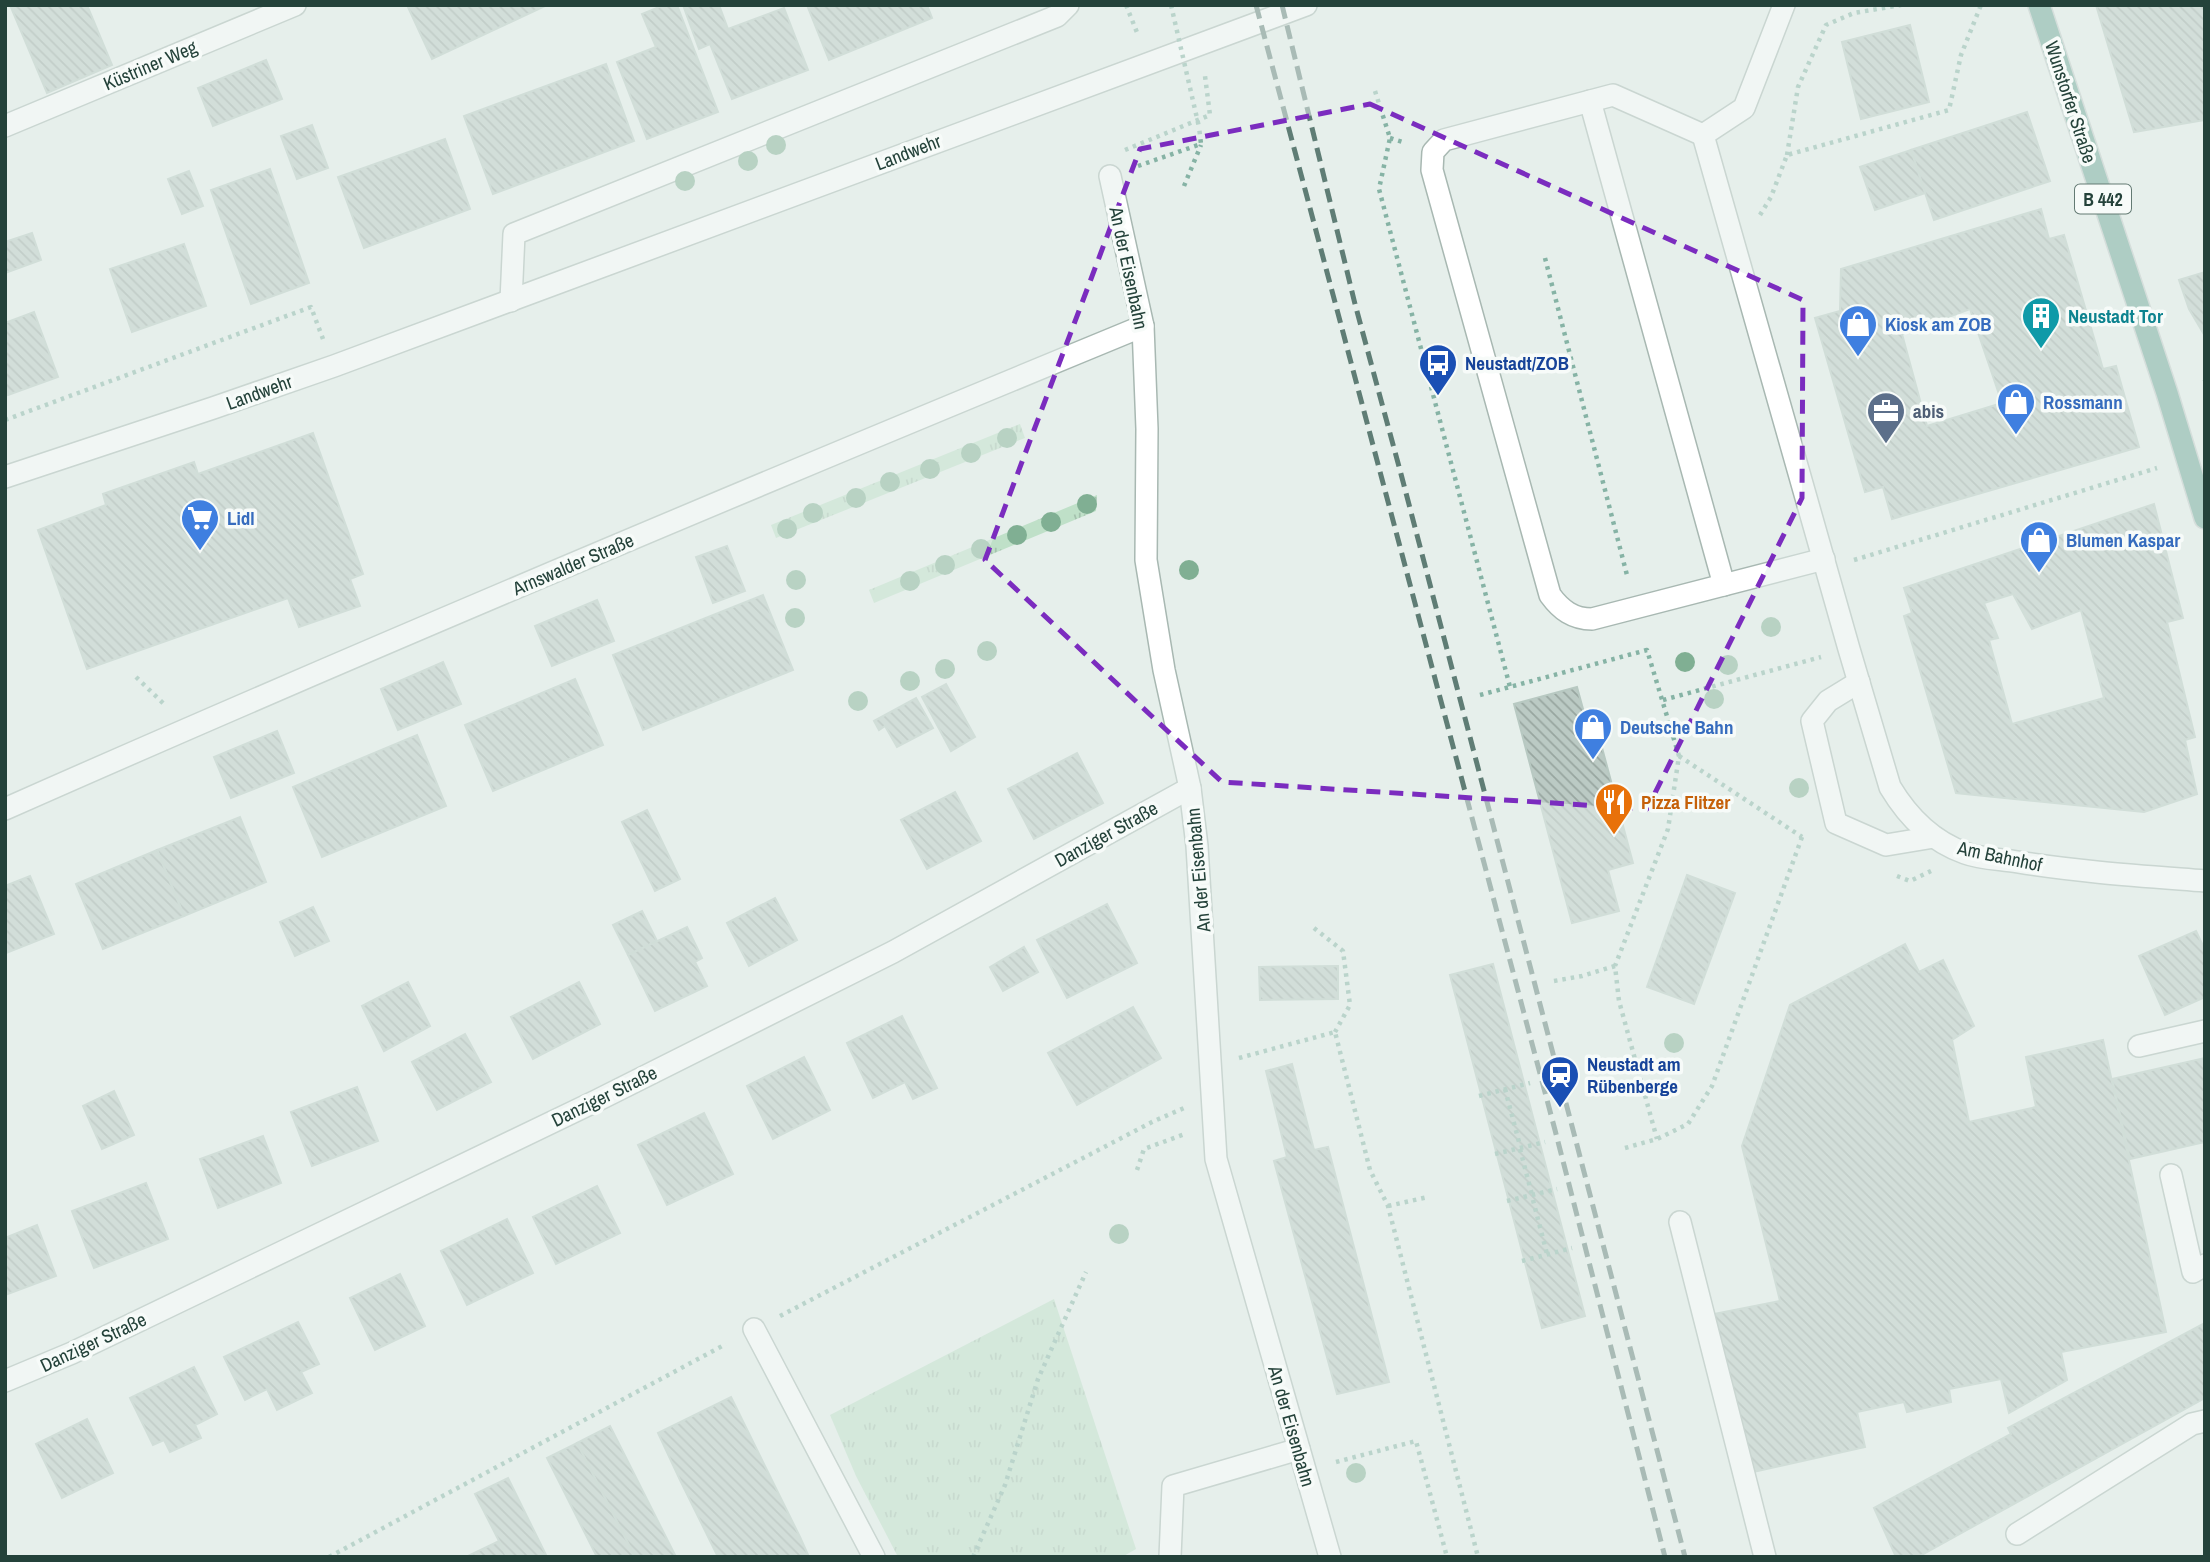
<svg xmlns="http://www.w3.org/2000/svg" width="2210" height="1562" font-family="'Archivo Narrow',sans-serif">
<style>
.grass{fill:url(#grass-tufts)}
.building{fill:url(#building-back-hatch);stroke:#b8c9c2;stroke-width:2;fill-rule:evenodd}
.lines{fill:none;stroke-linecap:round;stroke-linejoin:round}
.minor-casing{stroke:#a8b8b2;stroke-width:24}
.major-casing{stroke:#c2cac8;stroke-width:24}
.path{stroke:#86b3a5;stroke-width:4.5;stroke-dasharray:3.5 5;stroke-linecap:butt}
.minor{stroke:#fff;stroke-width:21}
.major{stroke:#6aa596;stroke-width:21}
.rail{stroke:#5f7d75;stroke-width:5;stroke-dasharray:14 7;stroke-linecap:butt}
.path-bridge{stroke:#86b3a5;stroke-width:4.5;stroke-dasharray:3.5 5;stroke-linecap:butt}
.tree{fill:#80af93}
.marked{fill:none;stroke:#7b2cbf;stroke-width:5;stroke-dasharray:14 9;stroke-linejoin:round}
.labels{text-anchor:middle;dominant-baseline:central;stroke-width:7;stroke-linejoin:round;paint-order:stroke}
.shield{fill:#f7fbf9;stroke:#637a73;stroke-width:2}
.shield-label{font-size:18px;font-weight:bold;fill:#24423a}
.street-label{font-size:19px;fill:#24423a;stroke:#f7fbf9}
.culture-label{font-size:19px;font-weight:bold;fill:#0d838f;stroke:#f7fbf9;text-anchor:start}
.shop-label{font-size:19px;font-weight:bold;fill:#366cbe;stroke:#f7fbf9;text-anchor:start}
.transit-label{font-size:19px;font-weight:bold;fill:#164399;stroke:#f7fbf9;text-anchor:start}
.service-label{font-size:19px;font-weight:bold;fill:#4e5e75;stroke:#f7fbf9;text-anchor:start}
.food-label{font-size:19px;font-weight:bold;fill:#c56008;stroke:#f7fbf9;text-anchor:start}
</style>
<defs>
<pattern id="grass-tufts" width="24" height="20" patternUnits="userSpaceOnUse" patternTransform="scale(1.75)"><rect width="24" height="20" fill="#bfe0c8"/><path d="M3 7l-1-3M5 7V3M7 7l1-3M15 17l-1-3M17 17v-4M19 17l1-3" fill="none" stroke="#a4c1ad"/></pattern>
<pattern id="building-back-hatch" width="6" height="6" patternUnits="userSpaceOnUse" patternTransform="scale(1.75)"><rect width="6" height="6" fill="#bbcac4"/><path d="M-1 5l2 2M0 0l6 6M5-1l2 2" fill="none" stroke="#98a6a0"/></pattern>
</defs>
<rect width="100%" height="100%" fill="#e6efeb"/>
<g class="grass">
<path d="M 1020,424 L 1025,438 L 776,538 L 771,525 Z"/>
<path d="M 1097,495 L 1096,511 L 874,603 L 869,590 Z"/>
<path d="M 1054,1299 L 1136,1549 L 1122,1557 L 898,1557 L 856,1476 L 830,1415 Z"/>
</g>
<g class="building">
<path d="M 10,5 L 87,5 L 112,65 L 47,93 Z"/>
<path d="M 407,5 L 547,5 L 432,59 Z"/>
<path d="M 664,5 L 677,5 L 718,112 L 647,139 L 617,62 L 656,47 L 642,14 Z"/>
<path d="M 683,5 L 719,5 L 728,29 L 784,8 L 808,70 L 732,99 L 710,44 L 699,49 Z"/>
<path d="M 807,5 L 927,5 L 932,18 L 829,60 Z"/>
<path d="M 2096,5 L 2205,5 L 2205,120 L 2134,132 Z"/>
<path d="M 1910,25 L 1929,102 L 1861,119 L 1842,42 Z"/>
<path d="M 266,60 L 282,99 L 213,126 L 198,88 Z"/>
<path d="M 606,64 L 634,141 L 493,194 L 464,116 Z"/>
<path d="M 2027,112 L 2050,181 L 1934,220 L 1911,150 Z"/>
<path d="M 312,125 L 328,168 L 297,179 L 281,136 Z"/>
<path d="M 445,139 L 470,209 L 364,248 L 338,177 Z"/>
<path d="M 1911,150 L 1925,193 L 1875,210 L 1860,167 Z"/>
<path d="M 270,169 L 309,283 L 251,304 L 211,190 Z"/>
<path d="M 189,171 L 203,206 L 182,214 L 168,179 Z"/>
<path d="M 2041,209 L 2049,239 L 2064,235 L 2103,369 L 2116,366 L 2139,447 L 1892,519 L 1883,487 L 1865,492 L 1815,318 L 1840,311 L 1841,269 ZM 1970,309 L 2002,403 L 1927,426 L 1902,334 Z"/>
<path d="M 32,233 L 41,260 L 5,273 L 5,242 Z"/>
<path d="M 184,244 L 206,306 L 132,332 L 110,269 Z"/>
<path d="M 2205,272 L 2205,336 L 2189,309 L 2179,280 Z"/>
<path d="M 34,312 L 58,377 L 8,395 L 5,389 L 5,323 Z"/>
<path d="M 313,433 L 363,574 L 350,579 L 360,606 L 299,627 L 288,598 L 87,669 L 38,530 L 106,505 L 103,494 L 194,462 L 198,474 Z"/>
<path d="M 2154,504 L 2183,618 L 2167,622 L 2195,737 L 2185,740 L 2197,794 L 2144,812 L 1956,793 L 1904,616 L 1912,613 L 1904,588 ZM 2013,594 L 2032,629 L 2081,610 L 2104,698 L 2012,724 L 1989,640 L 1998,638 L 1984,603 Z"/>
<path d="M 727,546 L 745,591 L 713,603 L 696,557 Z"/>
<path d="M 763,595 L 793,670 L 643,730 L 613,655 Z"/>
<path d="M 597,600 L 614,641 L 552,666 L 535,626 Z"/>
<path d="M 443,662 L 461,704 L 398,730 L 381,689 Z"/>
<path d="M 575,679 L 603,745 L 493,791 L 465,725 Z"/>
<path d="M 946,684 L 975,737 L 951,751 L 922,697 Z"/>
<path d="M 1577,687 L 1586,720 L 1594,718 L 1633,863 L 1608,870 L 1619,911 L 1572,923 L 1514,704 Z"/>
<path d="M 916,698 L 933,728 L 897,747 L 885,726 L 879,730 L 874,721 Z"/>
<path d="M 277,731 L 294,773 L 231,798 L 214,757 Z"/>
<path d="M 417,735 L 446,806 L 322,857 L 293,787 Z"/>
<path d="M 1077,753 L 1103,803 L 1034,839 L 1008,789 Z"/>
<path d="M 955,792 L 981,841 L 927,869 L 901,820 Z"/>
<path d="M 647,810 L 680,879 L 655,891 L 622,822 Z"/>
<path d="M 240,817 L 266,882 L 184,916 L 157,850 Z"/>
<path d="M 157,850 L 184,916 L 103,949 L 76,884 Z"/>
<path d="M 1687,875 L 1735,893 L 1694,1004 L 1647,987 Z"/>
<path d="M 30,876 L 54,934 L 6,953 L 5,886 Z"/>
<path d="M 775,898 L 797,940 L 749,966 L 727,923 Z"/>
<path d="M 1107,904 L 1137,963 L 1067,998 L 1037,940 Z"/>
<path d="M 313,907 L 329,941 L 295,956 L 280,922 Z"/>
<path d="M 642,911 L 657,941 L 628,955 L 613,925 Z"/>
<path d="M 687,927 L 702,958 L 695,962 L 707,986 L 655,1011 L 628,955 Z"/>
<path d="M 2196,931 L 2205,950 L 2205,997 L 2165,1015 L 2139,956 Z"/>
<path d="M 1905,944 L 1919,972 L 1943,960 L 1974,1026 L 1952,1040 L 1969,1122 L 2036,1107 L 2026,1057 L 2103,1040 L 2166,1332 L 2061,1352 L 2067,1380 L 2009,1413 L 2001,1379 L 1949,1389 L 1951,1402 L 1907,1412 L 1904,1402 L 1857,1412 L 1865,1447 L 1753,1472 L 1714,1314 L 1780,1301 L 1742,1146 L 1790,1005 Z"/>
<path d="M 1024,947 L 1038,972 L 1003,991 L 990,967 Z"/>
<path d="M 1493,964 L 1585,1316 L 1542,1328 L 1450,975 Z"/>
<path d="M 1338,966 L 1338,999 L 1260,1000 L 1259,967 Z"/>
<path d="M 408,982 L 430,1026 L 384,1051 L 362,1006 Z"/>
<path d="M 579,982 L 600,1024 L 533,1059 L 511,1017 Z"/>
<path d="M 1133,1007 L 1161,1058 L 1077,1105 L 1048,1053 Z"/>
<path d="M 902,1016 L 937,1088 L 913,1099 L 905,1082 L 873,1098 L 847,1043 Z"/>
<path d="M 465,1034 L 491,1082 L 437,1110 L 412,1062 Z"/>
<path d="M 804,1057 L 830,1110 L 773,1139 L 747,1086 Z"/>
<path d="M 2205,1058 L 2205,1142 L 2130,1159 L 2112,1079 Z"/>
<path d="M 1292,1064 L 1314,1150 L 1328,1147 L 1389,1382 L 1337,1394 L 1274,1161 L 1287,1157 L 1266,1071 Z"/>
<path d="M 357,1087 L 378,1141 L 312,1166 L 291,1112 Z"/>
<path d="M 114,1091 L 134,1135 L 102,1149 L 83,1106 Z"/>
<path d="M 704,1113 L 733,1174 L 667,1205 L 638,1145 Z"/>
<path d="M 263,1136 L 281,1183 L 218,1208 L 200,1159 Z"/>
<path d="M 146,1183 L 168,1239 L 94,1268 L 72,1211 Z"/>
<path d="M 597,1186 L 620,1233 L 556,1264 L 533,1217 Z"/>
<path d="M 507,1219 L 533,1273 L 467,1305 L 441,1251 Z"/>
<path d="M 37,1225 L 56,1276 L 5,1295 L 5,1238 Z"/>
<path d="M 400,1274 L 425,1326 L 375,1350 L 350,1298 Z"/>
<path d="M 298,1322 L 319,1364 L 301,1372 L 312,1393 L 277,1410 L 267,1389 L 245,1400 L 224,1357 Z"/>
<path d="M 2205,1323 L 2205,1398 L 1918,1557 L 1896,1557 L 1874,1508 L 2011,1434 L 2008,1428 Z"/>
<path d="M 194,1367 L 217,1414 L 195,1425 L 201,1438 L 170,1452 L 164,1440 L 153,1445 L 130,1398 Z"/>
<path d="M 731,1397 L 800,1537 L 809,1557 L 718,1557 L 680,1480 L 658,1433 Z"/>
<path d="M 87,1419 L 113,1473 L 62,1498 L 36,1444 Z"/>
<path d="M 610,1426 L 676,1557 L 635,1557 L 577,1443 Z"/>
<path d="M 577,1443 L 635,1557 L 597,1557 L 547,1458 Z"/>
<path d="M 508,1478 L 547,1557 L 507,1557 L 499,1541 L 475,1494 Z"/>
<path d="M 499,1541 L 507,1557 L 466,1557 Z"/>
</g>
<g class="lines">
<defs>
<g id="minor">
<path d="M 1590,101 L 1724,585"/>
<path d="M 5,126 L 295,5"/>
<path d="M 1703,135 L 1613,95 L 1444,140 L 1433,152 L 1432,170 L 1550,595 C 1561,610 1573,619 1592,619 L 1824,559"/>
<path d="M 1703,135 L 1849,649 L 1890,787 C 1908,817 1931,841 1965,853 C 1981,859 2001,859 2018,862 C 2080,872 2142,876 2205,881"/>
<path d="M 1703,135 L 1744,108 L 1784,5"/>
<path d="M 1110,176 L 1143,326 L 1147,429 L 1146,560 L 1164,670 L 1190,788 L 1197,846 L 1216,1159 L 1330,1557"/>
<path d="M 511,301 L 514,234 L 1057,16 L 1068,5"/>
<path d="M 5,477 L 213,408 L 334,366 L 1306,5"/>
<path d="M 1859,682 L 1828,701 L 1812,721 L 1836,823 L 1886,845 L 1934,837"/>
<path d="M 5,809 C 382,642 762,483 1143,326"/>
<path d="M 2139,1046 L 2205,1031"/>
<path d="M 2171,1175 L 2193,1272 L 2205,1265"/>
<path d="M 1680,1222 L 1765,1557"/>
<path d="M 754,1329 L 874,1557"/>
<path d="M 5,1381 L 72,1353 L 596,1101 L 893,952 L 1190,788"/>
<path d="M 2017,1534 L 2192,1424 L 2205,1421"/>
<path d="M 1170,1557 L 1173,1486 L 1299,1449"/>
</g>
<path id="major" d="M 2039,5 L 2167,393 L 2205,518"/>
</defs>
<use href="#minor" class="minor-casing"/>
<use href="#major" class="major-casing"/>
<g class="path">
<path d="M 1126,5 L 1138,35"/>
<path d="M 1375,91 L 1390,138 L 1379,189 L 1510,687"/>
<path d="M 1390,138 L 1406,143"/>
<path d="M 1125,150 L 1210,115 L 1205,76"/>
<path d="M 1787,155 L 1798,87 L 1826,25 L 1854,13 L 1901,5"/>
<path d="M 1138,166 L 1201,144 L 1199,127"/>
<path d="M 1184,186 L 1201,145"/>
<path d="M 1760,215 L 1771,197 L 1787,155 L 1949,110 L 1961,55 L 1981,5"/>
<path d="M 1545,258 L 1628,579"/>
<path d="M 2204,379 L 2205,380"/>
<path d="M 5,420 L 311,307 L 323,339"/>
<path d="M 1854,560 L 2157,468"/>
<path d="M 136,677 L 165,705"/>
<path d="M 1480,695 L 1647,650 L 1679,756 L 1668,829 L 1615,966 L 1619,1001 L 1657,1139"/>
<path d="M 1663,700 L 1821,657"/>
<path d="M 1679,756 L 1802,837"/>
<path d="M 1897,876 L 1910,881 L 1931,871"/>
<path d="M 1314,928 L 1343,951 L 1350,1005 L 1335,1032"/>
<path d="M 1554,981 L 1582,976 L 1615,966"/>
<path d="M 1239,1058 L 1335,1032 L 1370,1170 L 1388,1206 L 1478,1557"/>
<path d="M 1505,1089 L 1519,1142"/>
<path d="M 1479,1096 L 1530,1083"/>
<path d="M 1625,1148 L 1657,1139 L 1688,1124 L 1712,1086 L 1802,837"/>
<path d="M 1520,1149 L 1532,1195"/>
<path d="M 1495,1154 L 1545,1142"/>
<path d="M 1137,1170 L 1144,1149 L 1185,1134"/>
<path d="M 1533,1200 L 1547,1254"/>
<path d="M 1507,1201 L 1557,1189"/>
<path d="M 1388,1206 L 1428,1197"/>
<path d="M 1522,1261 L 1572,1248"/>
<path d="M 780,1316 L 1154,1121 L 1184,1108"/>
<path d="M 1336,1462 L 1416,1441 L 1447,1557"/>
<path d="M 329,1557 L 726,1344"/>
<path d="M 973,1557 L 1005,1485 L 1038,1379 L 1086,1272"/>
</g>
<use href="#minor" class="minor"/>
<use href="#major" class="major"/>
<g class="rail">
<path d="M 1256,5 L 1555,1130 L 1665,1557"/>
<path d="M 1282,5 L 1355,304 L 1401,474 L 1685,1557"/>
</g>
<path class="path-bridge" d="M 1171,5 L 1199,127"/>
</g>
<g class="tree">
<circle cx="776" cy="145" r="10"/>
<circle cx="748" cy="161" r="10"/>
<circle cx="685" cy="181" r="10"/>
<circle cx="1007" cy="438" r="10"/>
<circle cx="971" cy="453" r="10"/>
<circle cx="930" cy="469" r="10"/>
<circle cx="890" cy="482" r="10"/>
<circle cx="856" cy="498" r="10"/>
<circle cx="1087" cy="504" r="10"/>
<circle cx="813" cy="513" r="10"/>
<circle cx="1051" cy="522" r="10"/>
<circle cx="787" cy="529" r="10"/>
<circle cx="1017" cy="535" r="10"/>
<circle cx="981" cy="549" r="10"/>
<circle cx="945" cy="565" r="10"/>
<circle cx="1189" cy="570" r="10"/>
<circle cx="796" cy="580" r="10"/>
<circle cx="910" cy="581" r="10"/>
<circle cx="795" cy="618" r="10"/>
<circle cx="1771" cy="627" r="10"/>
<circle cx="987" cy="651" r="10"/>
<circle cx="1685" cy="662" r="10"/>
<circle cx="1728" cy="665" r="10"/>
<circle cx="945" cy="669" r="10"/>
<circle cx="910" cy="681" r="10"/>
<circle cx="1714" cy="699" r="10"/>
<circle cx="858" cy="701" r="10"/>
<circle cx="1799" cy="788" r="10"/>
<circle cx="1674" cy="1043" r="10"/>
<circle cx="1119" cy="1234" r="10"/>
<circle cx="1356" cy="1473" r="10"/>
</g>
<path d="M0 0H2210V1562H0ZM 1370,104 L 1803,300 L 1802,498 L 1647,809 L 1222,782 L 985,560 L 1140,149 Z" fill="#e6efeb" fill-opacity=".55" fill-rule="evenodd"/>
<path class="marked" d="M 1370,104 L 1803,300 L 1802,498 L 1647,809 L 1222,782 L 985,560 L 1140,149 Z"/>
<defs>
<symbol id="building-pin" viewBox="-11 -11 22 30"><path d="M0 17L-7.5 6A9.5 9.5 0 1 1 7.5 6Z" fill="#0f9aa8" stroke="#f7fbf9"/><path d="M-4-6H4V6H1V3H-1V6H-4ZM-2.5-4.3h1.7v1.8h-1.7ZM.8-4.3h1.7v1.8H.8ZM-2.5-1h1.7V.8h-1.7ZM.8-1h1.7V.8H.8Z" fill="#fff"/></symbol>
<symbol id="shop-pin" viewBox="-11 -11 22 30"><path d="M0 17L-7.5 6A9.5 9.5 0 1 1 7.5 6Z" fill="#3f7fe0" stroke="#f7fbf9"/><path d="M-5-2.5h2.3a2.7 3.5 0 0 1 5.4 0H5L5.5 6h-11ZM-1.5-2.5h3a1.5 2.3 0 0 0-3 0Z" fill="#fff"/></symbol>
<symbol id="bus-pin" viewBox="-11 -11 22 30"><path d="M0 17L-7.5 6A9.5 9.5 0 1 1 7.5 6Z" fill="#1a4fb4" stroke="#f7fbf9"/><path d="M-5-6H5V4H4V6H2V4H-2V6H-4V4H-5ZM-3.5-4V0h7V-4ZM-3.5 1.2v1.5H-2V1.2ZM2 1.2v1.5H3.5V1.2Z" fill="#fff"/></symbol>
<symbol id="office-pin" viewBox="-11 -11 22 30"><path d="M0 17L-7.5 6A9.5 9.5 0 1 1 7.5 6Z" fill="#5c6f8a" stroke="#f7fbf9"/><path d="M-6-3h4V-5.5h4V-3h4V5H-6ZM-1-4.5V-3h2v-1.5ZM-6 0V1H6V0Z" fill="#fff"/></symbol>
<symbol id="supermarket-pin" viewBox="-11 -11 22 30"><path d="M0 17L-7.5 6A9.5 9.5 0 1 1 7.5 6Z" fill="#3f7fe0" stroke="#f7fbf9"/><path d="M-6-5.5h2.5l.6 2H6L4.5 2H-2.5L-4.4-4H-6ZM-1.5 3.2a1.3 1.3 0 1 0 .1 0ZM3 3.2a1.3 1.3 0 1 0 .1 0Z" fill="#fff"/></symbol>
<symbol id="restaurant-pin" viewBox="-11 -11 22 30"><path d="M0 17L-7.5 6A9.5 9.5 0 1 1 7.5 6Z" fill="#e8710a" stroke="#f7fbf9"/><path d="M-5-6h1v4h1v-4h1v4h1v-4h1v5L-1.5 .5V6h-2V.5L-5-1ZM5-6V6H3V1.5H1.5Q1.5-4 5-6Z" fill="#fff"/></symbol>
<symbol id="station-pin" viewBox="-11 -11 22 30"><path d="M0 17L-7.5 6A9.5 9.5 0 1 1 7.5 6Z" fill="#1a4fb4" stroke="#f7fbf9"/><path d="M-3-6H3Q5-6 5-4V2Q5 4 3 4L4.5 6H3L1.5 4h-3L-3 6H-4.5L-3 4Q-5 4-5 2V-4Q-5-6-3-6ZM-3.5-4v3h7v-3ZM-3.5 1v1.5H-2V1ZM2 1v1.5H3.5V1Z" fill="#fff"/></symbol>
</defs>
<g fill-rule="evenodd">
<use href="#building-pin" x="2019" y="294" width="44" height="60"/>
<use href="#shop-pin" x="1836" y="302" width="44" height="60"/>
<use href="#bus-pin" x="1416" y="341" width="44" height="60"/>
<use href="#shop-pin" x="1994" y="380" width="44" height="60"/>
<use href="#office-pin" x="1864" y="389" width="44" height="60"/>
<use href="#supermarket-pin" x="178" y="496" width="44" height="60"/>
<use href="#shop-pin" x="2017" y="518" width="44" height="60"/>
<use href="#shop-pin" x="1571" y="705" width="44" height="60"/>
<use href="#restaurant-pin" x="1592" y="780" width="44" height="60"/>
<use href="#station-pin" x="1538" y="1053" width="44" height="60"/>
</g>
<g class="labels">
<rect class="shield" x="2075" y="184.5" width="56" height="29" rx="5"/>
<g class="shield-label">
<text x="2103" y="199">B 442</text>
</g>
<g class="street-label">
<text transform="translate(150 65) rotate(-23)">Küstriner Weg</text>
<text transform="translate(2071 102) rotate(72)">Wunstorfer Straße</text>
<text transform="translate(908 152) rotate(-21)">Landwehr</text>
<text transform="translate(1129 268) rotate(78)">An der Eisenbahn</text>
<text transform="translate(259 392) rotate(-20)">Landwehr</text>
<text transform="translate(573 564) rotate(-23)">Arnswalder Straße</text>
<text transform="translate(1106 834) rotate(-29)">Danziger Straße</text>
<text transform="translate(2000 856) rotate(12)">Am Bahnhof</text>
<text transform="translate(1198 870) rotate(-95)">An der Eisenbahn</text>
<text transform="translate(604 1096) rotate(-26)">Danziger Straße</text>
<text transform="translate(93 1342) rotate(-25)">Danziger Straße</text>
<text transform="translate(1292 1426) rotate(74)">An der Eisenbahn</text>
</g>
<g class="culture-label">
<text x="2068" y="316">Neustadt Tor</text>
</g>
<g class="shop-label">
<text x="1885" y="324">Kiosk am ZOB</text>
<text x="2043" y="402">Rossmann</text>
<text x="227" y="518">Lidl</text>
<text x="2066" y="540">Blumen Kaspar</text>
<text x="1620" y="727">Deutsche Bahn</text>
</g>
<g class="transit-label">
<text x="1465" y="363">Neustadt/ZOB</text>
<text x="1587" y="1064">Neustadt am<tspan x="1587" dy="22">Rübenberge</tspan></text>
</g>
<g class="service-label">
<text x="1913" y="411">abis</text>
</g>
<g class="food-label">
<text x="1641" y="802">Pizza Flitzer</text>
</g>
</g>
<rect width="2210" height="1562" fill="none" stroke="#24423a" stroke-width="14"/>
</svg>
